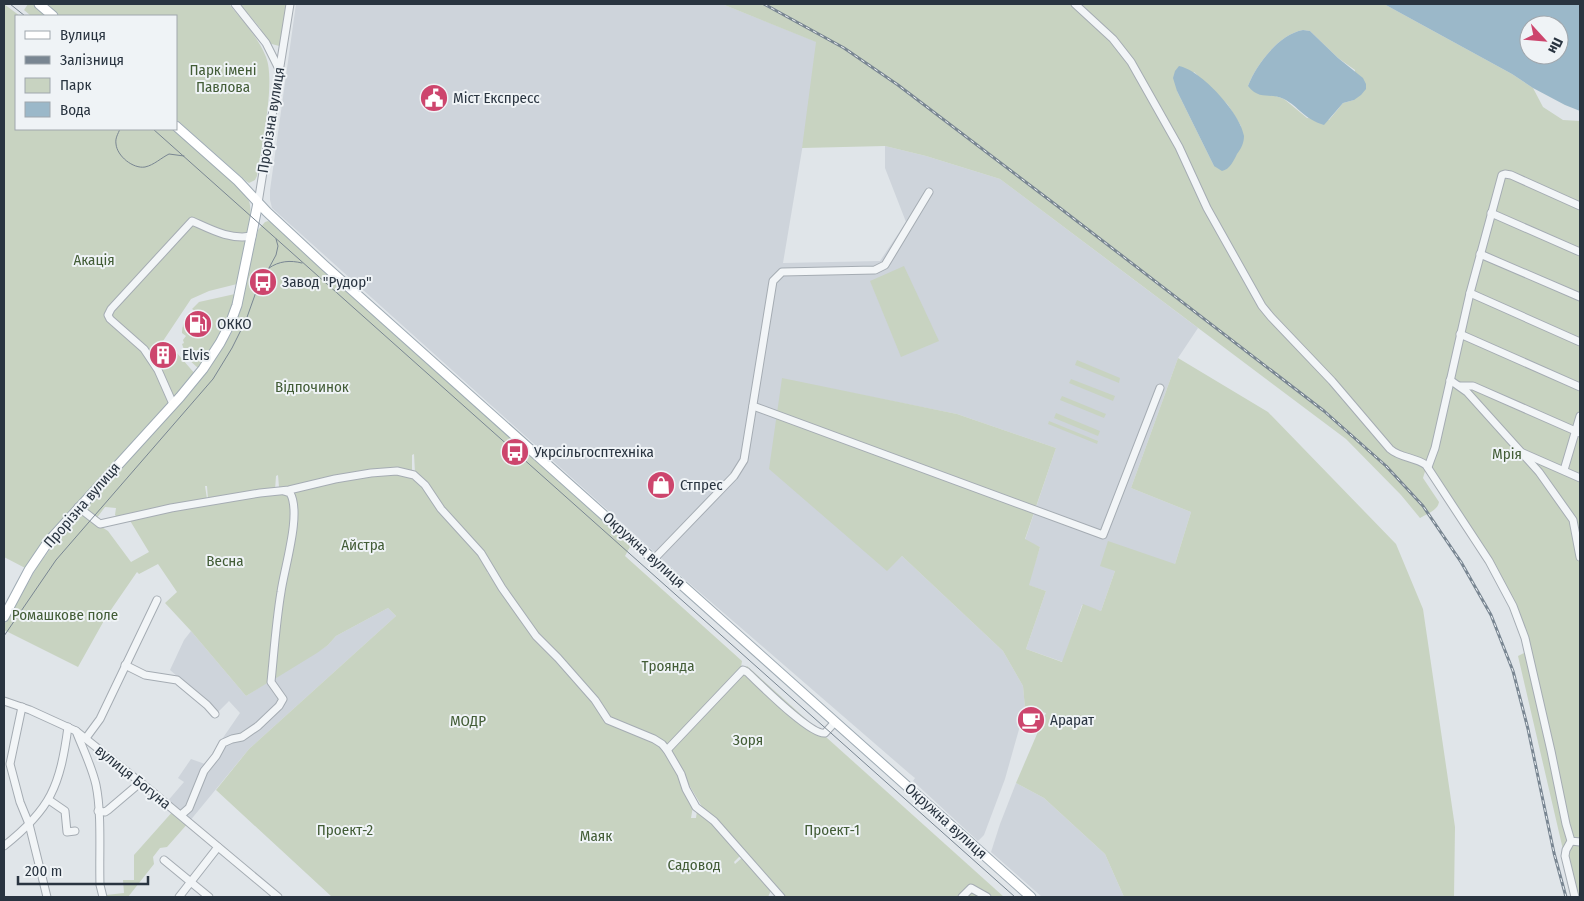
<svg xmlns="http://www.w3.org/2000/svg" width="1584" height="901" font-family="'Fira Sans Condensed',sans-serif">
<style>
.built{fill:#ced4db}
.green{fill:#c8d3c1;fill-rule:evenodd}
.water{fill:#9bb8c9;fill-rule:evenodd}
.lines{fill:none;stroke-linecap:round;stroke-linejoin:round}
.minor-casing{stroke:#a5acb3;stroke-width:9}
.major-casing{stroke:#9fabb4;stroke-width:11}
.minor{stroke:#f2f5f7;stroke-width:7}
.major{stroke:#fff;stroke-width:9}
.tram{stroke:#798692;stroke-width:1}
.rail-casing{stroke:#798692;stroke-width:3}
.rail{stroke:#eff3f6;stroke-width:1;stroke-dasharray:4;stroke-linecap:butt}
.labels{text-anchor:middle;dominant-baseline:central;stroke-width:4;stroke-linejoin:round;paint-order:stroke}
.park-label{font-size:15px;fill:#425c36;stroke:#eff3f6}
.poi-label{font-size:15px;fill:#293440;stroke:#eff3f6;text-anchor:start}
.street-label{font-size:15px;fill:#293440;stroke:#eff3f6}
</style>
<rect width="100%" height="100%" fill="#e0e5e9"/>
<g class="built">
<path d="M 296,4 L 722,4 L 817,42 L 805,132 L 783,263 L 880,261 L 906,222 L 885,168 L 885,146 L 926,156 L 1000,179 L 1198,328 L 1178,358 L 1131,488 L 1191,512 L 1175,564 L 1115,571 L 1101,611 L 1082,605 L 1063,662 L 1026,649 L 1046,591 L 1028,585 L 1040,547 L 1025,540 L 1056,448 L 957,414 L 782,379 L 887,570 L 902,556 L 1003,651 L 1023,686 L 1025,708 L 1005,779 L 984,835 L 978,841 L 913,781 L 915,778 L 910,774 L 682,577 L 272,208 L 270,200 L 270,190 Z"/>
<path d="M 388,608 L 396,616 L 249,749 L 189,822 L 166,803 L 184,782 L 178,778 L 191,759 L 205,764 L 240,713 L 229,701 L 218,712 L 170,670 L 184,640 L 191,631 L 246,696 L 328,645 L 336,636 Z"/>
<path d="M 1016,783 L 1044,798 L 1105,854 L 1124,897 L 1042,897 L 991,852 L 1000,824 Z"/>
</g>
<g class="green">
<path d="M 4,4 L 20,16 L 16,16 L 16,129 L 176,129 C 189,141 245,188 249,201 C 255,219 241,264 237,284 L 209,291 L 191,299 L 163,341 L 149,357 L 158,370 L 176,352 L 196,375 L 193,378 L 188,379 L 178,392 L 177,400 L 29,570 L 4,557 Z"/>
<path d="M 28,4 L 36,4 L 50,16 L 31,16 L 24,10 Z"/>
<path d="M 44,4 L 229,4 C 242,20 258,37 266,57 C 276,82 261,148 257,176 L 255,180 L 249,183 L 246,181 L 176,119 L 176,16 L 59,16 Z"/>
<path d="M 240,4 L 290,4 L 283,47 L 268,43 L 260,28 Z"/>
<path d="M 722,4 L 1384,4 L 1512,74 L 1533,88 L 1543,107 L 1563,120 L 1580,121 L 1580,897 L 1574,897 L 1518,656 L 1526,652 L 1512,607 L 1503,589 L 1426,468 L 1423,478 L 1439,502 C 1438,510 1427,514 1420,518 L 1401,495 L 1346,439 L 1000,179 L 926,156 L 885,146 L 802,148 L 816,42 ZM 1303,30 L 1310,31 L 1338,58 L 1355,70 L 1354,100 L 1343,103 L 1329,120 L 1307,118 L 1284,99 L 1248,86 C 1256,65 1279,34 1303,30 ZM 1194,72 L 1228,105 L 1241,126 L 1214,166 L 1177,91 Z"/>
<path d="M 268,221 L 273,223 L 631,545 L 625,556 L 742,661 L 741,667 L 668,745 L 655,736 L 611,719 L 538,634 L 494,572 L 415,473 L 414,454 L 412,455 L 412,473 L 394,468 L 280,489 L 279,487 L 278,475 L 276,476 L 275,490 L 208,499 L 207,486 L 205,486 L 207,499 L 117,517 L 115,515 L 116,508 L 105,507 L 96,519 L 86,509 L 86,507 L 205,372 L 231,334 L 244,296 L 245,286 L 258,230 L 265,222 Z"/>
<path d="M 904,266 L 939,341 L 901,357 L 870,281 Z"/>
<path d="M 235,294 C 229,322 214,344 198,368 L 187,358 L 182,344 L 184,343 L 183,340 L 186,336 L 182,333 C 182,326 185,318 190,315 L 194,317 L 197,312 L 192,309 L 199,302 Z"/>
<path d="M 1178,358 L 1268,412 L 1396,544 L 1423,609 L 1455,827 L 1454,897 L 1124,897 L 1105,854 L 1044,798 L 1016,783 L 1046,713 L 1025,708 L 1023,686 L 1003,651 L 902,556 L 887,571 L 769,469 L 782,378 L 957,414 L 1056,448 L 1025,539 L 1040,547 L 1029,585 L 1046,591 L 1026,649 L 1062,662 L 1083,604 L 1101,611 L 1115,571 L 1100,566 L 1108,541 L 1175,564 L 1191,512 L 1131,488 Z"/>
<path d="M 1077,360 L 1120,378 L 1119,383 L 1075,365 Z"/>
<path d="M 1071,379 L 1115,396 L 1113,401 L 1069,383 Z"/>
<path d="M 1062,396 L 1106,414 L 1104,418 L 1060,400 Z"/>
<path d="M 1056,413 L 1100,431 L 1098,436 L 1054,418 Z"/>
<path d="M 1049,421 L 1098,441 L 1097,444 L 1048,424 Z"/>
<path d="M 396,472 L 415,477 L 479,553 L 487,567 L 487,572 L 516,611 L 594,701 L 602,715 L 654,740 L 667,752 L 693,806 L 691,818 L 696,818 L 697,811 L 702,813 L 742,854 L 734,862 L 735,864 L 744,856 L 772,888 L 768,897 L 332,897 L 216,790 L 249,749 L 396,616 L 388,608 L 336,636 L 328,645 L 317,653 L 273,680 L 285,574 L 291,553 L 291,491 L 335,480 Z"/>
<path d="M 283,492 L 290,495 L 291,523 L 269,682 L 246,696 L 191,631 L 165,603 L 177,592 L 158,564 L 139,574 L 137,572 L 106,617 L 78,667 L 4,630 L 4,625 L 37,567 L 59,537 L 79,515 L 83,515 L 108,531 L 131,562 L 149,552 L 129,519 Z"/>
<path d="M 747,666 L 1004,897 L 784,897 L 704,810 L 670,753 L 671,749 Z"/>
<path d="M 174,810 L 189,822 L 167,847 L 160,848 L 153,857 L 154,864 L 128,897 L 106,897 L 106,895 L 124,893 L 123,880 L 134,880 L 134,855 Z"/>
</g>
<g class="water">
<path d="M 1384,4 L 1580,4 L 1580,111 L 1565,105 L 1533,88 L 1512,74 ZM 1529,25 L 1559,25 L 1559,55 L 1529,55 Z"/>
<path d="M 1303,30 L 1310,31 L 1338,58 L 1363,78 L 1366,84 L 1366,89 L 1361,95 L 1354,100 L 1343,103 L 1324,125 C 1304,119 1299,107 1284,99 C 1269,92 1260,101 1248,86 C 1256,65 1279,34 1303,30 Z"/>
<path d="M 1179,66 C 1201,70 1241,114 1244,136 C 1244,143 1241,149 1237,154 C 1233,162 1230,169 1222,171 L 1214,166 L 1177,91 L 1173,78 L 1175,71 Z"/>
</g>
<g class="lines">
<defs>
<g id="minor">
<path d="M 235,4 L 266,43 L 279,69"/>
<path d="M 1075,4 L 1113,39 L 1131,62 L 1179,147 L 1207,208 L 1262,306 L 1271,317 L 1332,381 L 1390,449 C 1400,458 1415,457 1426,465 L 1489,561 L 1513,606 L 1525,638 L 1551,751 L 1566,824 L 1571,841 L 1580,842"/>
<path d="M 258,203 L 290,4"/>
<path d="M 1491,213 L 1580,252"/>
<path d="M 1480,254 L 1580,297"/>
<path d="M 1470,293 L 1580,342"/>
<path d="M 1460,334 L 1580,387"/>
<path d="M 1450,380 L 1467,392 L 1539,472 L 1573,520 L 1580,557"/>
<path d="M 1460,386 L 1473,386 L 1580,433"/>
<path d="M 173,404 L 158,370 L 144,349 L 110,319 L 108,315 L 111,309 L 192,221 C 212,230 230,240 252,236"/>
<path d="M 753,406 L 1103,535 L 1160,388"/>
<path d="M 1523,453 L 1580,478"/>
<path d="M 1428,467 L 1435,448 L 1470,293 L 1502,175 L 1505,174 L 1511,175 L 1580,206"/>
<path d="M 1564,470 L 1580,416"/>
<path d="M 78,507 L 100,524 L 171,508 L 260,493 L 289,490 L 335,479 L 371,473 L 397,471 L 414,475 L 425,485 L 441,509 L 481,553 L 502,588 L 536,636 L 558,658 L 595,700 L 608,720 L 654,739 L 662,744 L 667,750 L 681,774 L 686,789 L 696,807 L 714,821 L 781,897"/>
<path d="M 654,559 L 734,476 L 744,460 L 773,281 L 782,272 L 875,270 L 885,265 L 929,192"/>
<path d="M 125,665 L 145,675 L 177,680 L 207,705 L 215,714"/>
<path d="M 4,701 L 30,710 L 76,731 C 83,749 92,767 96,785 C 102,814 99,854 100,885 L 103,897"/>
<path d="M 22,707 L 10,764 L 20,802 L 29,824 L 47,897"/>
<path d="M 76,731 L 150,790 L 278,897"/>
<path d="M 86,738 L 100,719 L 157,600"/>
<path d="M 667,750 L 743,670 L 747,672 C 759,683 811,736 825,733 L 835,722"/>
<path d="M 49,800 L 65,811 L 67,832 L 75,831"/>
<path d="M 98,811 L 105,812 L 108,810 L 141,782"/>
<path d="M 181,815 L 189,808 L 204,771 L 216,756 L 223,743 L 232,739 L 242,737 L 258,726 L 279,706 L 283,699 L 271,682 C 274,652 276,622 281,592 C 284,569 302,513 290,493 L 284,491"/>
<path d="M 1571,841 L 1566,850 L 1565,856 L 1575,897"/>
<path d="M 4,846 C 51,809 60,786 68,727"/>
<path d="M 164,860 L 209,897"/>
<path d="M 179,897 L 218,847"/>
<path d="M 962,897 L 971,888 L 987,897"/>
</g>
<g id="major">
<path d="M 39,4 L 53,16"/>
<path d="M 176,126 L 238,181 L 267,212 L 324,265 L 1031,897"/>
<path d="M 4,617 L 29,570 L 48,542 L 180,397 L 203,369 L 220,343 L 230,324 L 237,305 L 258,203"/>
</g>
</defs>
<use href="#minor" class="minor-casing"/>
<use href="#major" class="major-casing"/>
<use href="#minor" class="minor"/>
<use href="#major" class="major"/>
<g class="tram">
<path d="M 10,4 L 25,16"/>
<path d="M 120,129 C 118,134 115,138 116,144 C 117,156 133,169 145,167 C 154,165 161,158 169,154 L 184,156"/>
<path d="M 153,129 L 1015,897"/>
<path d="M 269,268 C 279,261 290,260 302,263"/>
<path d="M 4,636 L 56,560 L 213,379 L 232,348 L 246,320 L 256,292 L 276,255 L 278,246 L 276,239"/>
</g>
<defs>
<path id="rail" d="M 764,4 L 844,48 L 898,85 L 1056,205 L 1324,411 L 1386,466 L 1423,506 L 1461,562 L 1491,615 L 1513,671 L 1528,729 L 1554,853 L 1566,897"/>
</defs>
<use href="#rail" class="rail-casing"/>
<use href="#rail" class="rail"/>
</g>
<defs>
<symbol id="civic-disc" viewBox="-11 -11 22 22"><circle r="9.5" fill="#cd456d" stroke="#eff3f6"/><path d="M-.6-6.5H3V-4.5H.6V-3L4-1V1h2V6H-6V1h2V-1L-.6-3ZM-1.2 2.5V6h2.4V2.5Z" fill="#fff"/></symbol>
<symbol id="bus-disc" viewBox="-11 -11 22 22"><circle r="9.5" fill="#cd456d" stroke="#eff3f6"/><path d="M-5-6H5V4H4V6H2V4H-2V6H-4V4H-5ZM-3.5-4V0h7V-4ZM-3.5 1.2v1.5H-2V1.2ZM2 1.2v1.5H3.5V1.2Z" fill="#fff"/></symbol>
<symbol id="fuel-disc" viewBox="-11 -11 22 22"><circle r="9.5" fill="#cd456d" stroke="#eff3f6"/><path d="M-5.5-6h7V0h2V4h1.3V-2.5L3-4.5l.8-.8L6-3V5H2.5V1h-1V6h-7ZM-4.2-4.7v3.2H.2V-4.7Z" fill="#fff"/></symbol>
<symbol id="building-disc" viewBox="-11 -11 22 22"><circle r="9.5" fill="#cd456d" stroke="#eff3f6"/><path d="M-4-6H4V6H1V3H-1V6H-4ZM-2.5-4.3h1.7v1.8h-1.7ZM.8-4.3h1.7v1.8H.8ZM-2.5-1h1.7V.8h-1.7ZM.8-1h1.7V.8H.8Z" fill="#fff"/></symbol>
<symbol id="shop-disc" viewBox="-11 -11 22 22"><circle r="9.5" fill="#cd456d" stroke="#eff3f6"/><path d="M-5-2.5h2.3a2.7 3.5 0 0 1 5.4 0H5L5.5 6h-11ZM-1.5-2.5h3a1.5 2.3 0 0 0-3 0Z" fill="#fff"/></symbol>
<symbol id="cafe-disc" viewBox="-11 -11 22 22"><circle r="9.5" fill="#cd456d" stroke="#eff3f6"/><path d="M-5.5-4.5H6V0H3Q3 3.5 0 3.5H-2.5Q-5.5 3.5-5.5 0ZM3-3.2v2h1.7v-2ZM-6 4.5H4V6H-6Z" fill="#fff"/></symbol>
</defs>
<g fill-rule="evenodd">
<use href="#civic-disc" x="418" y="82" width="32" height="32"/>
<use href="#bus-disc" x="247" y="266" width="32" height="32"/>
<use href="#fuel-disc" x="182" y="308" width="32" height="32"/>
<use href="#building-disc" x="147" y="339" width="32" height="32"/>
<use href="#bus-disc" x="499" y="436" width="32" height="32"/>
<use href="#shop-disc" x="645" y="469" width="32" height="32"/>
<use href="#cafe-disc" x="1015" y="704" width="32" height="32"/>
</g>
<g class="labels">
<g class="park-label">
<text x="223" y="70">Парк імені<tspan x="223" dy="17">Павлова</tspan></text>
<text x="94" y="260">Акація</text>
<text x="312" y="387">Відпочинок</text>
<text x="1507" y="454">Мрія</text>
<text x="363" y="545">Айстра</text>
<text x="225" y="561">Весна</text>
<text x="65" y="615">Ромашкове поле</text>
<text x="668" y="666">Троянда</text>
<text x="468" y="721">МОДР</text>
<text x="748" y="740">Зоря</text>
<text x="345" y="830">Проект-2</text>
<text x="832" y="830">Проект-1</text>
<text x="596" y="836">Маяк</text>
<text x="694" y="865">Садовод</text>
</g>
<g class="poi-label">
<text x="453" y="98">Міст Експресс</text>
<text x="282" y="282">Завод "Рудор"</text>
<text x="217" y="324">ОККО</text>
<text x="182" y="355">Elvis</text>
<text x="534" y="452">Укрсільгосптехніка</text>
<text x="680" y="485">Стпрес</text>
<text x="1050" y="720">Арарат</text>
</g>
<g class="street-label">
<text transform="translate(271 120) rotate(-81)">Прорізна вулиця</text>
<text transform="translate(82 505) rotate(-49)">Прорізна вулиця</text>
<text transform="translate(644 550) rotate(42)">Окружна вулиця</text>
<text transform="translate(133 777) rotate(39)">вулиця Богуна</text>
<text transform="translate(946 821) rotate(42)">Окружна вулиця</text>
</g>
</g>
<rect width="1584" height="901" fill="none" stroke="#293440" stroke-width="10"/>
<rect x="15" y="15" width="162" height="115" fill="#eff3f6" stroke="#a0a7ad"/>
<rect x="25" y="31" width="25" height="8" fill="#ffffff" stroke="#a0a7ad"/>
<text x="60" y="40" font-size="15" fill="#293440">Вулиця</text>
<rect x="25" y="56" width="25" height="8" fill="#798692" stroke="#a0a7ad"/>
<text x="60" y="65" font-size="15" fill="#293440">Залізниця</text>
<rect x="25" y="78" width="25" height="15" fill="#c8d3c1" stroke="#a0a7ad"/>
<text x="60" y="90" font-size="15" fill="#293440">Парк</text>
<rect x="25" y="102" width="25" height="15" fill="#9bb8c9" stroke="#a0a7ad"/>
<text x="60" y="115" font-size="15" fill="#293440">Вода</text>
<g transform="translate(1544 40) rotate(116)"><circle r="24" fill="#eff3f6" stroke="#a0a7ad"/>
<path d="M0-4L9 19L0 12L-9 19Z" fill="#cd456d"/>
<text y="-8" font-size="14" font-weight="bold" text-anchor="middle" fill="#293440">Пн</text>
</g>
<path d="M18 876v8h130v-8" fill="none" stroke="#293440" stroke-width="2.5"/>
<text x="25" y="876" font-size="15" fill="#293440" stroke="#eff3f6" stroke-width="4" paint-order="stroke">200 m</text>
</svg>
